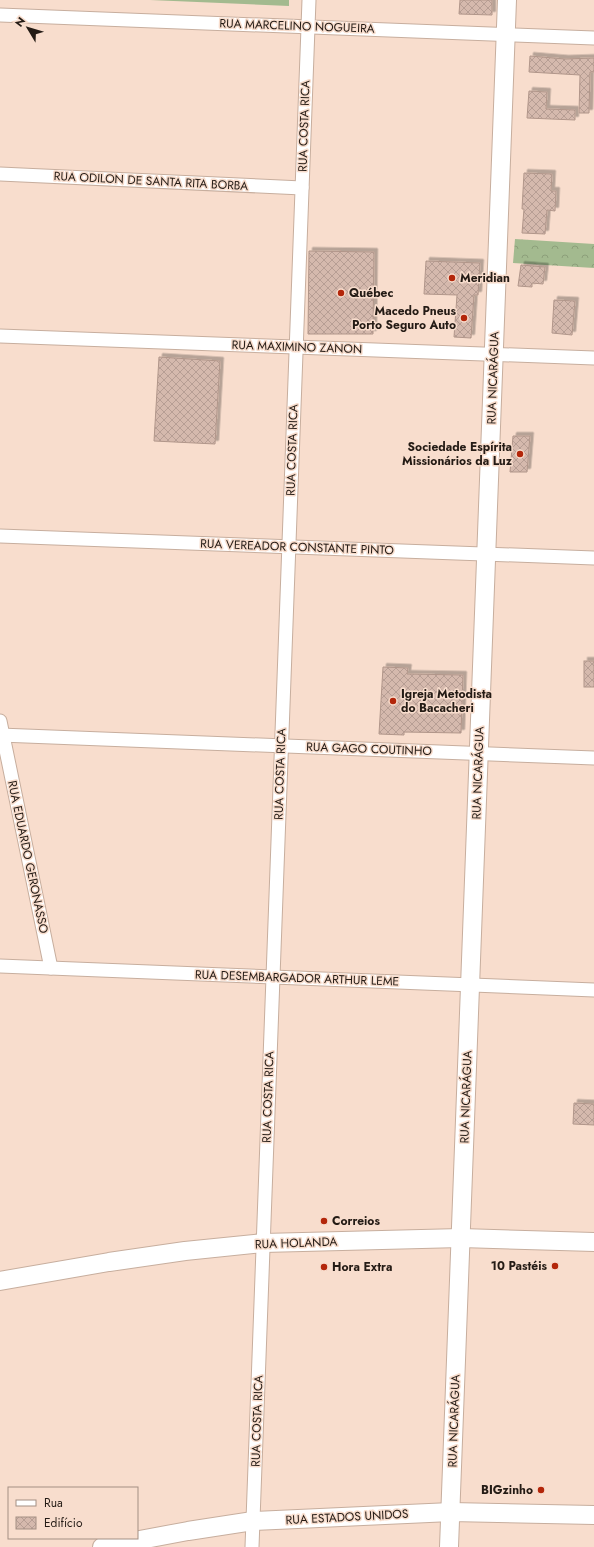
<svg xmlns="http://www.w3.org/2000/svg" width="594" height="1547" font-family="Jost,sans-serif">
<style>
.grass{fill:#a3ba8f}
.park{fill:url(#park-crowns)}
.building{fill:url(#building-cross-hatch);stroke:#b1968a;filter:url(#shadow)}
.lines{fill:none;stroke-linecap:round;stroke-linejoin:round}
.minor-casing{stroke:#c7ae9e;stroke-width:15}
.secondary-casing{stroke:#c7ae9e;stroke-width:20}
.minor{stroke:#fff;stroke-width:13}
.secondary{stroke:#fff;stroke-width:18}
.poi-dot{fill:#b3260a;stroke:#f8ddcd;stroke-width:1.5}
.labels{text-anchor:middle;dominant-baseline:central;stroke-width:3;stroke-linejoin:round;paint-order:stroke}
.street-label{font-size:12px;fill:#241b15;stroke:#f8ddcd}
.poi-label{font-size:12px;font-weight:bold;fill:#241b15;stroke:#f8ddcd;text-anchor:start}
</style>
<defs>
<pattern id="park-crowns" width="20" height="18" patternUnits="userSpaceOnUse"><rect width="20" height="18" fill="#a3ba8f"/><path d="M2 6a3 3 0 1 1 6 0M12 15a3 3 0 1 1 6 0" fill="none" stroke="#8c9f7a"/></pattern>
<pattern id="building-cross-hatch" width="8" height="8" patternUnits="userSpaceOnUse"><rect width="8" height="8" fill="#d5b9ad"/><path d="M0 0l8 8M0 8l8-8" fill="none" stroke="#b79e94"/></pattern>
<filter id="shadow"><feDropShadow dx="3.5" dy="-3.5" stdDeviation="0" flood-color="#0004"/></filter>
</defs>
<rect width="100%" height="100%" fill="#f8ddcd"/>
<path class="grass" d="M 150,0 L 289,0 L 289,6 Z"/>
<path class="park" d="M 515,239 L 594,244 L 594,268 L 513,263 Z"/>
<g class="building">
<path d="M 460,0 L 492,0 L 492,15 L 459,14 Z"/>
<path d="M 530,56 L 565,59 L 594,58 L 594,72 L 590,72 L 589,113 L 579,113 L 580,75 L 529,72 Z"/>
<path d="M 529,91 L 547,92 L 546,109 L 575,110 L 575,120 L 527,118 Z"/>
<path d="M 524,173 L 552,174 L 551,191 L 556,191 L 555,211 L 547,210 L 545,234 L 522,233 L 524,209 L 522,209 Z"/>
<path d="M 309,251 L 374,252 L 373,334 L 308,334 Z"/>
<path d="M 426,261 L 480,263 L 478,295 L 474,295 L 471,338 L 454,337 L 457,295 L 424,294 Z"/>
<path d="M 521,265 L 545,267 L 543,284 L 532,283 L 532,287 L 518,286 Z"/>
<path d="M 554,300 L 575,301 L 572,335 L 552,333 Z"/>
<path d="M 159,357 L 220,361 L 215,444 L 154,441 Z"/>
<path d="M 513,436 L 530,436 L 527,472 L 510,472 Z"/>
<rect x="584" y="661" width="10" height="26"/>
<path d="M 383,667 L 408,668 L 407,674 L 463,675 L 461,733 L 404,732 L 404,735 L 379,734 Z"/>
<path d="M 574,1103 L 594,1104 L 594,1125 L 573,1124 Z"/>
</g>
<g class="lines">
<defs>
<g id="minor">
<path d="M 0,15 L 594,38"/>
<path d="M 0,174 L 302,188"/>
<path d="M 0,336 L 594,358"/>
<path d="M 0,536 L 594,558"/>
<path d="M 0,721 L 51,968"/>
<path d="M 0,735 L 594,758"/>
<path d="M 0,966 L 594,990"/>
<path d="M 252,1547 L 309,0"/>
</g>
<g id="secondary">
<path d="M 0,1281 L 109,1262 L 185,1251 L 263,1243 L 461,1238 L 594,1242"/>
<path d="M 102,1547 L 188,1531 L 253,1521 L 451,1512 L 594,1515"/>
<path d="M 449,1547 L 507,0"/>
</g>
</defs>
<use href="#minor" class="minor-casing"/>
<use href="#secondary" class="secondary-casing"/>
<use href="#minor" class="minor"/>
<use href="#secondary" class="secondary"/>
</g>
<g class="poi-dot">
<circle cx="452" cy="278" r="4"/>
<circle cx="341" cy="293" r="4"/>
<circle cx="464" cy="318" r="4"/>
<circle cx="520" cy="454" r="4"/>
<circle cx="393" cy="701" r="4"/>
<circle cx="324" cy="1221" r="4"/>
<circle cx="555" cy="1266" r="4"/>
<circle cx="324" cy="1267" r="4"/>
<circle cx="541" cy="1490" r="4"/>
</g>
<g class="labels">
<g class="street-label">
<text transform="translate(297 26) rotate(2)">RUA MARCELINO NOGUEIRA</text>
<text transform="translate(304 126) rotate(-88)">RUA COSTA RICA</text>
<text transform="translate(151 181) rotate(3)">RUA ODILON DE SANTA RITA BORBA</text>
<text transform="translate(297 347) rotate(2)">RUA MAXIMINO ZANON</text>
<text transform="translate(493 378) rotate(-88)">RUA NICARÁGUA</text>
<text transform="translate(292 450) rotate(-88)">RUA COSTA RICA</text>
<text transform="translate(297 547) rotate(2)">RUA VEREADOR CONSTANTE PINTO</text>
<text transform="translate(369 749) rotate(2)">RUA GAGO COUTINHO</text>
<text transform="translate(478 773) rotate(-88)">RUA NICARÁGUA</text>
<text transform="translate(280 774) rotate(-88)">RUA COSTA RICA</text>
<text transform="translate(28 857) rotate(78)">RUA EDUARDO GERONASSO</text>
<text transform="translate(297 978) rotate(2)">RUA DESEMBARGADOR ARTHUR LEME</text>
<text transform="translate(268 1097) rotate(-88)">RUA COSTA RICA</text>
<text transform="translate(466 1097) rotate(-88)">RUA NICARÁGUA</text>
<text transform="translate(296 1243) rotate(-2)">RUA HOLANDA</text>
<text transform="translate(257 1421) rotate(-88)">RUA COSTA RICA</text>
<text transform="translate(454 1421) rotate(-88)">RUA NICARÁGUA</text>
<text transform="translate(347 1517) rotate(-3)">RUA ESTADOS UNIDOS</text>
</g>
<g class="poi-label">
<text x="460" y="278">Meridian</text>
<text x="349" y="293">Québec</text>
<text x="456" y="311" text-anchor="end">Macedo Pneus<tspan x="456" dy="14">Porto Seguro Auto</tspan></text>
<text x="512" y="447" text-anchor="end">Sociedade Espírita<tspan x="512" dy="14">Missionários da Luz</tspan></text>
<text x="401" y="694">Igreja Metodista<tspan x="401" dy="14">do Bacacheri</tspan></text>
<text x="332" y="1221">Correios</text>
<text x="547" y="1266" text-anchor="end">10 Pastéis</text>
<text x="332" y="1267">Hora Extra</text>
<text x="533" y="1490" text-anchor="end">BIGzinho</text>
</g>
</g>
<rect x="8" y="1487" width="130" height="52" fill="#f8ddcd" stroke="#a38f83"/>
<rect x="16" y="1500" width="20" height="6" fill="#ffffff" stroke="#a38f83"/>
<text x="44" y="1507" font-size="12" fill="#241b15">Rua</text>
<rect x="16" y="1517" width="20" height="12" fill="url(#building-cross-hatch)" stroke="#a38f83"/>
<text x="44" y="1527" font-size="12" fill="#241b15">Edifício</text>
<g transform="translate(28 28) rotate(308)" stroke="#f8ddcd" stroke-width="3" paint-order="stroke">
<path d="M0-3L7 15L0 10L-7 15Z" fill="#241b15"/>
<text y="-6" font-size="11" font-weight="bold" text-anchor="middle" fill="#241b15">N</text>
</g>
</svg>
